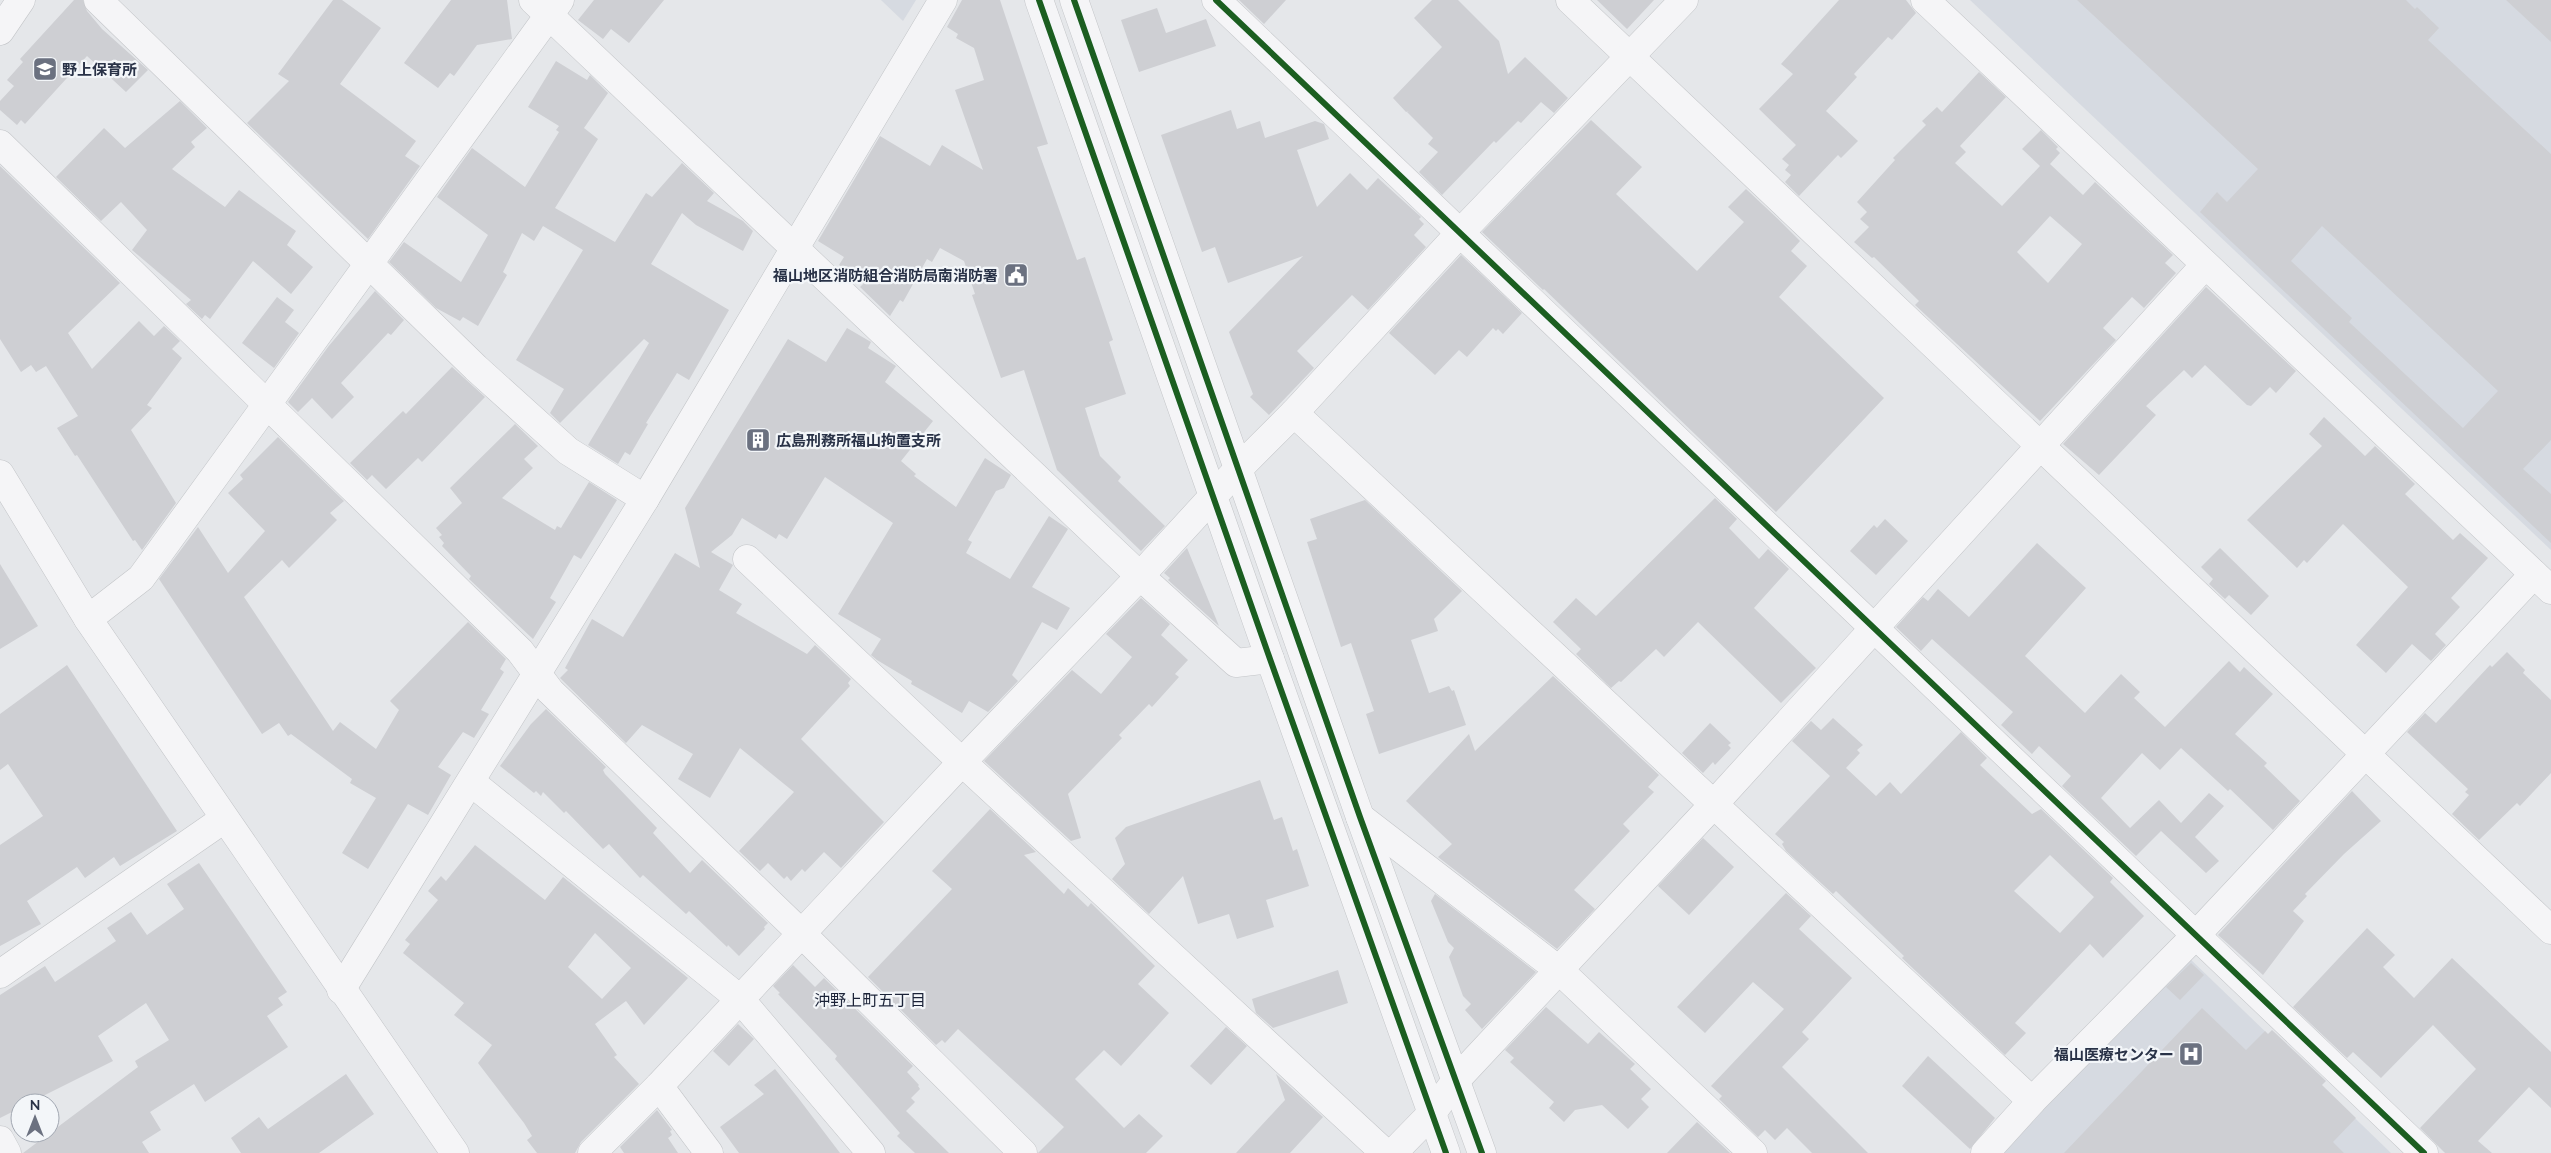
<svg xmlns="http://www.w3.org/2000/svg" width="2551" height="1153" font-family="Mulish,'Noto Sans JP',sans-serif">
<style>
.built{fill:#d6dae1}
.building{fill:#cecfd3;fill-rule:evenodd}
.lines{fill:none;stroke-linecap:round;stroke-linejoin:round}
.minor-casing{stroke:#c3c5c8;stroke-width:29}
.minor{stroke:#f5f5f7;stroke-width:28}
.cycleway-casing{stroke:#f3f6f9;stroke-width:9}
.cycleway{stroke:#1b5e20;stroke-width:6}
.labels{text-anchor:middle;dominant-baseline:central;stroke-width:4.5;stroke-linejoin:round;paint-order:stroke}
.poi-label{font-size:15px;font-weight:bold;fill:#293247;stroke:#f3f6f9;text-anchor:start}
.neighbourhood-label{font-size:16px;fill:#1b2338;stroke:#f3f6f9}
</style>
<rect width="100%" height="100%" fill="#e5e7ea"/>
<g class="built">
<path d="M 881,0 L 916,0 L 903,21 Z"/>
<path d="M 1970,0 L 2551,0 L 2551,550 Z"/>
<path d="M 2186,955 L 2391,1153 L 1999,1153 Z"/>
</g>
<g class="building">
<path d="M 74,0 L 83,0 L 87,11 L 102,29 L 148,70 L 126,92 L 87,56 L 25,124 L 21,120 L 17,125 L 0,110 L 0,101 L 14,86 L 7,80 L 23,62 L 20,59 Z"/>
<path d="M 333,0 L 342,0 L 381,28 L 340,84 L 416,141 L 405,156 L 420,166 L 368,239 L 247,123 L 289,81 L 278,74 Z"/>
<path d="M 451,0 L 507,0 L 512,39 L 477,45 L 454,76 L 450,73 L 438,88 L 404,63 Z"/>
<path d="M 594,0 L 664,0 L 629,43 L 611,29 L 603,39 L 578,20 Z"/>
<path d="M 962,0 L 1000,0 L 1048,144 L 1037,147 L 1077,260 L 1085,257 L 1113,340 L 1109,342 L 1126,394 L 1085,408 L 1100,456 L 1121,477 L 1118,481 L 1165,526 L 1141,551 L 1057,470 L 1024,370 L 1001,378 L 972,295 L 975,294 L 964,261 L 940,248 L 932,262 L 927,259 L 903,302 L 900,300 L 890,316 L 860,287 L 866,281 L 839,265 L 844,257 L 818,241 L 880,136 L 930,166 L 942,145 L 983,170 L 955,90 L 984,80 L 974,48 L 956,38 L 958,34 L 947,27 Z"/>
<path d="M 1239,0 L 1286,0 L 1264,24 Z"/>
<path d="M 1432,0 L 1458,0 L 1499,41 L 1508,74 L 1525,57 L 1568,98 L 1554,113 L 1541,102 L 1521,123 L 1518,121 L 1496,143 L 1494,141 L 1442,195 L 1419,172 L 1438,152 L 1428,144 L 1433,138 L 1407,112 L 1409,111 L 1406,112 L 1393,98 L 1442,47 L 1414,18 Z"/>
<path d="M 1597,0 L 1654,0 L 1627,29 Z"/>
<path d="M 1839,0 L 1906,0 L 1916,13 L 1892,40 L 1888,37 L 1854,74 L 1857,77 L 1826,111 L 1858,141 L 1841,158 L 1838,155 L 1799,196 L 1785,182 L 1791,175 L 1785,170 L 1789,165 L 1782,159 L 1796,145 L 1759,109 L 1793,74 L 1781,64 Z"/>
<path d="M 2077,0 L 2406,0 L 2415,9 L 2417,7 L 2439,28 L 2428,40 L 2551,154 L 2551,440 L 2523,469 L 2551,494 L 2551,543 L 2200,212 L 2217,192 L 2227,202 L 2258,169 ZM 2322,226 L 2498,391 L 2463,428 L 2349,322 L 2352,318 L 2291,261 Z"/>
<path d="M 2506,0 L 2551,0 L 2551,42 Z"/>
<path d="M 1157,8 L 1166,33 L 1206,19 L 1216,46 L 1139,72 L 1121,20 Z"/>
<path d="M 556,61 L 587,80 L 590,75 L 608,93 L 584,128 L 598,139 L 555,208 L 615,242 L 646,193 L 652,197 L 682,163 L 714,193 L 707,201 L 743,221 L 753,231 L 743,251 L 696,225 L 682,213 L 651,264 L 729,310 L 689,380 L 677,373 L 646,423 L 648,424 L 630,455 L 625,452 L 618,464 L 588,445 L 649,343 L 644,339 L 560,423 L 550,413 L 564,389 L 516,360 L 583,250 L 543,226 L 534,241 L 522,233 L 503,272 L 507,275 L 478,326 L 463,317 L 460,321 L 436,308 L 389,262 L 404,242 L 461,282 L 488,235 L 437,197 L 472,148 L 525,187 L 559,132 L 556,130 L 559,126 L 528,107 Z"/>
<path d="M 1979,72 L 2006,97 L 1960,146 L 1966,152 L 1955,163 L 2002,206 L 2040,166 L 2022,149 L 2041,130 L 2058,147 L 2056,149 L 2060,153 L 2050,164 L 2083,195 L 2095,182 L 2173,255 L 2165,263 L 2176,273 L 2144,308 L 2132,297 L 2103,328 L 2116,340 L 2040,421 L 1915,305 L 1919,301 L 1874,257 L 1872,258 L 1854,242 L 1869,227 L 1860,219 L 1867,212 L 1857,202 L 1895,160 L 1893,158 L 1926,125 L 1922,121 L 1937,107 L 1942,112 ZM 2050,216 L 2082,244 L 2048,283 L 2017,252 Z"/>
<path d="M 180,101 L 207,128 L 191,142 L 195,147 L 172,169 L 225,207 L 239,190 L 296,231 L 287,245 L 313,267 L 291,294 L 253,261 L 210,319 L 205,315 L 202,319 L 186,304 L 191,300 L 132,250 L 147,230 L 121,202 L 101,221 L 56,177 L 104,128 L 125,148 Z"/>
<path d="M 1231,110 L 1237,129 L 1260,121 L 1265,138 L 1315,121 L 1324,124 L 1329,139 L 1297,150 L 1317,207 L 1350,173 L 1367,190 L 1378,178 L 1421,217 L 1419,219 L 1424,224 L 1414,235 L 1426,247 L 1368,310 L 1352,295 L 1297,351 L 1314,368 L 1269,415 L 1250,397 L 1253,394 L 1229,332 L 1303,256 L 1228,283 L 1215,247 L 1202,252 L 1161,135 Z"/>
<path d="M 1591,120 L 1642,167 L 1616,194 L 1697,271 L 1744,222 L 1728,207 L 1746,189 L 1778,219 L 1800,241 L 1791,251 L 1807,266 L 1779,297 L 1884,398 L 1776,512 L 1544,289 L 1543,290 L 1482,232 Z"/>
<path d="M 0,166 L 120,283 L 68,333 L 92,369 L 139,321 L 154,336 L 164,326 L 180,341 L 172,349 L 182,358 L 147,405 L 152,408 L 131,430 L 176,503 L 142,550 L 135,540 L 133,541 L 77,455 L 75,456 L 57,428 L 78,416 L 46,366 L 36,372 L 31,365 L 21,372 L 0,339 Z"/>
<path d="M 1461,255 L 1522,313 L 1503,334 L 1498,329 L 1496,331 L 1493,328 L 1467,357 L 1459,350 L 1435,375 L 1389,333 Z"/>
<path d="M 2206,287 L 2296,371 L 2276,393 L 2270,387 L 2251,406 L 2247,405 L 2205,365 L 2192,378 L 2184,370 L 2146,406 L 2156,415 L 2099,475 L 2063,444 Z"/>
<path d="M 375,291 L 404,320 L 391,335 L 388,333 L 341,383 L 354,397 L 332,419 L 312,398 L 298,412 L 288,402 L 328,347 Z"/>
<path d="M 277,297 L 294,310 L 285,322 L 299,333 L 274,368 L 242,343 Z"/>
<path d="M 847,328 L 871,342 L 868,348 L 896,366 L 885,382 L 933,421 L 901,461 L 916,474 L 914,476 L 956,507 L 985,458 L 1011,475 L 1004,488 L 996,491 L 968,540 L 972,542 L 966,553 L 1010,579 L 1049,516 L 1068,529 L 1032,587 L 1070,608 L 1057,630 L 1042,622 L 1012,675 L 1018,681 L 988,712 L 969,701 L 962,713 L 911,684 L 912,681 L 877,660 L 871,655 L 881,639 L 838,614 L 893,523 L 825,477 L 787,539 L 779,534 L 776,539 L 742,518 L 732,535 L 711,552 L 733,565 L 719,590 L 742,604 L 736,613 L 807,654 L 815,645 L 851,679 L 848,683 L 850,686 L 801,739 L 884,822 L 841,868 L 824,852 L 805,872 L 802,869 L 791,881 L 787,876 L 784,879 L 768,863 L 760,871 L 739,851 L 794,792 L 740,748 L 710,798 L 678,779 L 693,754 L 642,725 L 626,743 L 560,678 L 568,670 L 565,668 L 592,619 L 623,637 L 675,553 L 700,568 L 685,508 L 788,339 L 826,362 Z"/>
<path d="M 452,367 L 485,397 L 422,462 L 418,458 L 386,489 L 372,475 L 367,480 L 350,463 L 403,411 L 406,414 Z"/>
<path d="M 2324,417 L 2365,456 L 2375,446 L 2415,484 L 2405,494 L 2453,540 L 2460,533 L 2488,558 L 2451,598 L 2460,607 L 2435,634 L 2446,645 L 2431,661 L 2412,644 L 2386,673 L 2356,645 L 2408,587 L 2343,524 L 2307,563 L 2304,560 L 2297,568 L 2247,520 L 2322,446 L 2309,434 Z"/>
<path d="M 515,424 L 538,446 L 524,459 L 533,468 L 502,498 L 555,530 L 557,526 L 561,528 L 589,482 L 617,500 L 581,559 L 574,555 L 550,598 L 556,602 L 533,639 L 469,579 L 471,576 L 442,546 L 444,543 L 439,537 L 442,535 L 436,528 L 462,503 L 450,488 Z"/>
<path d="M 278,437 L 344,501 L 330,513 L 337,520 L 289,568 L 282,560 L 244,597 L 333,731 L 340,722 L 376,749 L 399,710 L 390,701 L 468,622 L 506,659 L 500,669 L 504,672 L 481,710 L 489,714 L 474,738 L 463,732 L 438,767 L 451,775 L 428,815 L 408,804 L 368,869 L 342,853 L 376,798 L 350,783 L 352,779 L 291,734 L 288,736 L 279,723 L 262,734 L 159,579 L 198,527 L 228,573 L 265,531 L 228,493 L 243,479 L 240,475 Z"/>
<path d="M 1715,498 L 1737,519 L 1729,528 L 1759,559 L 1768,549 L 1789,569 L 1754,608 L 1816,668 L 1781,703 L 1698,622 L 1664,657 L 1656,649 L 1621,682 L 1619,681 L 1611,688 L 1576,654 L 1581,649 L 1553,622 L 1576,598 L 1596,616 Z"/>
<path d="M 1365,500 L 1462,591 L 1434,619 L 1438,631 L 1411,640 L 1429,693 L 1449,686 L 1452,691 L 1454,690 L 1466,725 L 1379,754 L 1366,714 L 1374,711 L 1351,643 L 1341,647 L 1307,542 L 1317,539 L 1310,519 Z"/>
<path d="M 1885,519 L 1908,541 L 1876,575 L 1850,551 L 1874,525 L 1877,528 Z"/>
<path d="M 2037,543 L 2086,588 L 2025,656 L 2085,713 L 2121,674 L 2140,692 L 2134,698 L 2165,727 L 2229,661 L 2240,672 L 2244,667 L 2273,694 L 2235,734 L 2267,763 L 2264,766 L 2300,801 L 2273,830 L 2230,789 L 2228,791 L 2181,748 L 2160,770 L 2142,753 L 2101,798 L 2130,828 L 2159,800 L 2181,823 L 2209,793 L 2224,806 L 2195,837 L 2219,861 L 2206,873 L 2161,831 L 2136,856 L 2062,786 L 2071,776 L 2039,746 L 2032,754 L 2001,725 L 2013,712 L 1932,639 L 1921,651 L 1896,627 L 1923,597 L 1928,601 L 1938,589 L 1969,617 Z"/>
<path d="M 1187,548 L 1219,626 L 1168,580 L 1170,578 L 1164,573 Z"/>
<path d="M 2220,548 L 2269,596 L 2251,615 L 2229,595 L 2225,599 L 2209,584 L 2213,579 L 2201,567 Z"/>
<path d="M 0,564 L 38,626 L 0,649 Z"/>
<path d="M 1141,598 L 1170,624 L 1161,635 L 1188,660 L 1175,674 L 1179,677 L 1152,707 L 1149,704 L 1119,735 L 1122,738 L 1068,794 L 1081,838 L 1071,841 L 984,761 L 1072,670 L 1101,694 L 1132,657 L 1106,634 Z"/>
<path d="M 2507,652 L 2525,670 L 2523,673 L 2551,700 L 2551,773 L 2520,806 L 2517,803 L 2479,840 L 2452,814 L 2469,795 L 2465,792 L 2468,789 L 2407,732 L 2425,713 L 2436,723 L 2490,665 L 2492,667 Z"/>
<path d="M 67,665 L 177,831 L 120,866 L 114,857 L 85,878 L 77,867 L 27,901 L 41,924 L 0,946 L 0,845 L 43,816 L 8,764 L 0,770 L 0,714 Z"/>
<path d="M 1553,676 L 1659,775 L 1648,787 L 1654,792 L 1623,824 L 1630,831 L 1574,890 L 1595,909 L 1557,949 L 1438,857 L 1452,844 L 1406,801 L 1469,734 L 1475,751 Z"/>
<path d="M 546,709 L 606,767 L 603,770 L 605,774 L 657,828 L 653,833 L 690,873 L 702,860 L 768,923 L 764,927 L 765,929 L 739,956 L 728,945 L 727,947 L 689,911 L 686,914 L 643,875 L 640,878 L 609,844 L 603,849 L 566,811 L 564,813 L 543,792 L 541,796 L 536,791 L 534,793 L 500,766 L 531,724 Z"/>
<path d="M 1833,718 L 1863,745 L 1857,750 L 1860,753 L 1846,768 L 1876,796 L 1890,782 L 1901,794 L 1961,732 L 1987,758 L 1980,765 L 2032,814 L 2041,809 L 2113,878 L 2110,882 L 2144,916 L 2103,958 L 2090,944 L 2015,1023 L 2026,1033 L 2005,1055 L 1902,958 L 1904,956 L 1836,891 L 1833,894 L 1786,851 L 1782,844 L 1784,842 L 1775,834 L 1830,776 L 1792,741 L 1811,721 L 1821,730 ZM 2050,855 L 2094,897 L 2060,933 L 2014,891 Z"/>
<path d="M 1710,723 L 1731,743 L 1728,745 L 1731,748 L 1715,765 L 1713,762 L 1703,773 L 1682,753 Z"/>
<path d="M 1260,780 L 1274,820 L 1282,817 L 1293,851 L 1297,849 L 1309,886 L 1266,900 L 1274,927 L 1237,939 L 1229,914 L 1198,924 L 1183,876 L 1149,914 L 1112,879 L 1125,864 L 1115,838 L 1126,827 Z"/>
<path d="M 2352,791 L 2381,821 L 2344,854 L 2305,894 L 2307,896 L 2293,911 L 2304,921 L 2263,975 L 2218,935 Z"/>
<path d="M 990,809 L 1036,852 L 1024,855 L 1064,894 L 1068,888 L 1088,907 L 1091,903 L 1155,966 L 1138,984 L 1169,1013 L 1121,1066 L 1104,1050 L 1075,1079 L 1124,1128 L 1139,1114 L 1163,1136 L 1146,1153 L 1038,1153 L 1064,1127 L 958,1029 L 945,1043 L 942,1040 L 936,1045 L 868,977 L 952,889 L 932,871 Z"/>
<path d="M 1703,838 L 1734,867 L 1689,915 L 1658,886 Z"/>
<path d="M 475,845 L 545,900 L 563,877 L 688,978 L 644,1025 L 626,1001 L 595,1024 L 617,1055 L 614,1057 L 639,1084 L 581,1142 L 575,1153 L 537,1153 L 527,1140 L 532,1136 L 524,1123 L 478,1063 L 492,1045 L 454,1015 L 464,1003 L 403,953 L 410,944 L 405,940 L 438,900 L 428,891 L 441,876 L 446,881 ZM 595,933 L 631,968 L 602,999 L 568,967 Z"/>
<path d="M 199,863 L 287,992 L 278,998 L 283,1005 L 267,1016 L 288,1047 L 205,1102 L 194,1084 L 150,1112 L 161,1130 L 142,1142 L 149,1153 L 23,1153 L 138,1067 L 135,1061 L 169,1040 L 146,1003 L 98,1036 L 113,1061 L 29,1103 L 20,1103 L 20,1108 L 0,1118 L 0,995 L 45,966 L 55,982 L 116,941 L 107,928 L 131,912 L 147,935 L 184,909 L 167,884 Z"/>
<path d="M 1786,893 L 1811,916 L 1799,929 L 1852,978 L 1802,1032 L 1809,1039 L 1782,1067 L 1868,1153 L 1812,1153 L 1787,1128 L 1775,1140 L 1765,1130 L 1758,1137 L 1719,1099 L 1722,1096 L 1711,1086 L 1784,1009 L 1753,982 L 1705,1033 L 1677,1007 Z"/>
<path d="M 1435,894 L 1536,972 L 1482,1029 L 1465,1010 L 1471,1004 L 1463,996 L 1449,957 L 1454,948 L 1448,942 L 1431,901 Z"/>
<path d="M 2367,928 L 2395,955 L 2383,967 L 2414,998 L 2452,958 L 2551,1052 L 2551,1108 L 2529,1087 L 2478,1141 L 2492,1153 L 2445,1153 L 2420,1128 L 2476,1069 L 2433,1025 L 2381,1078 L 2353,1052 L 2347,1058 L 2293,1007 Z"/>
<path d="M 2191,963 L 2204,975 L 2180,1000 L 2166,987 Z"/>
<path d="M 793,965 L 815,987 L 824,978 L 913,1066 L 907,1072 L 919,1085 L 918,1086 L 920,1089 L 911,1098 L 915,1102 L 906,1111 L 949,1153 L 915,1153 L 897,1136 L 900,1133 L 835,1059 L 837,1056 L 778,994 L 780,993 L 773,986 Z"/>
<path d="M 1338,970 L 1348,1003 L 1273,1028 L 1256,1013 L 1252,999 Z"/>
<path d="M 1546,1007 L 1588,1044 L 1599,1032 L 1635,1064 L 1630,1069 L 1651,1089 L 1641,1099 L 1649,1107 L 1628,1129 L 1602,1105 L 1575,1110 L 1564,1122 L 1549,1108 L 1554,1102 L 1510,1062 L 1514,1058 L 1505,1050 Z"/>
<path d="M 2202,1008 L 2246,1050 L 2265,1031 L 2268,1034 L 2272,1030 L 2326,1081 L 2322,1085 L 2356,1118 L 2333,1142 L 2344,1153 L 2064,1153 Z"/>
<path d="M 738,1024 L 754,1039 L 729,1066 L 713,1051 Z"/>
<path d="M 1226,1027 L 1247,1046 L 1211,1085 L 1190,1066 Z"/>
<path d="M 1928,1056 L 1995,1118 L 1970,1149 L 1902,1086 Z"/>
<path d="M 775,1069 L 799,1099 L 840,1153 L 739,1153 L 720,1127 L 764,1094 L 754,1085 Z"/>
<path d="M 346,1074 L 374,1114 L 319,1153 L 241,1153 L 231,1138 L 259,1117 L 268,1129 Z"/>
<path d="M 1276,1074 L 1323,1117 L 1290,1153 L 1236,1153 L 1285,1100 Z"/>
<path d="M 657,1110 L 672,1130 L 670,1131 L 672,1135 L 668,1138 L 678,1153 L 624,1153 L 620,1147 Z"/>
<path d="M 1697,1122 L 1730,1153 L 1667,1153 Z"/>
</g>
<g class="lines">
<defs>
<g id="minor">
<path d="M 98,0 L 476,368 L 568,451 L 645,499"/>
<path d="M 533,0 L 1140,576 L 1236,663 L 1270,659"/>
<path d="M 1039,0 L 1270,659 L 1446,1153"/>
<path d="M 1074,0 L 1360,817 L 1482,1153"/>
<path d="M 1216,0 L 2424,1153"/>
<path d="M 1570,0 L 2551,930"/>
<path d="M 1925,0 L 2551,590"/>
<path d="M 0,31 L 21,0"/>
<path d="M 0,144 L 520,651 L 550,691 L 802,934 L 1023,1153"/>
<path d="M 1294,413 L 2032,1101"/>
<path d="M 0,474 L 88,619 L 455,1153"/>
<path d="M 747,559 L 962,762 L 1385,1153"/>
<path d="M 88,619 L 141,578 L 560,0"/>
<path d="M 471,782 L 740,999 L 871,1153"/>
<path d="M 1360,817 L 1560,971 L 1753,1153"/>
<path d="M 0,974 L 224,819"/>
<path d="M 341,990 L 645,499 L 943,0"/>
<path d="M 659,1086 L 709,1153"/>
<path d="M 0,1140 L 7,1153"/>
<path d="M 592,1153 L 659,1086 L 962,762 L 1140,576 L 1238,469 L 1294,413 L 1459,234 L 1684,0"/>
<path d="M 1393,1153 L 1432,1113 L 1457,1079 L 1713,805 L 2205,265"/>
<path d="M 1985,1153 L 2032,1101 L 2195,936 L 2534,574"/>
</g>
</defs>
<use href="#minor" class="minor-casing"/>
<use href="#minor" class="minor"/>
<defs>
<g id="cycleway">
<path d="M 1039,0 L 1270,659 L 1446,1153"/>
<path d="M 1074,0 L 1360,817 L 1482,1153"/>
<path d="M 1216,0 L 2424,1153"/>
</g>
</defs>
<use href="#cycleway" class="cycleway-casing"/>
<use href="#cycleway" class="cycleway"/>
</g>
<defs>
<symbol id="school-square" viewBox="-11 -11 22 22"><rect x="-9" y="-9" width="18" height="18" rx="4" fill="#6b7180" stroke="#f3f6f9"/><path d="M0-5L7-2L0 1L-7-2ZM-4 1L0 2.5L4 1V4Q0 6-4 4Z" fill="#fff"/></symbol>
<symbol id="civic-square" viewBox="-11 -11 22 22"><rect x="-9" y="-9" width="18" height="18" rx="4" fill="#6b7180" stroke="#f3f6f9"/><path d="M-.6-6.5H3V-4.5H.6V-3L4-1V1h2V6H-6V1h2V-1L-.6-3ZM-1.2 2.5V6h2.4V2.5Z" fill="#fff"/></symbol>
<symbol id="building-square" viewBox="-11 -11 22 22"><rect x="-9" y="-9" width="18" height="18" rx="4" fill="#6b7180" stroke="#f3f6f9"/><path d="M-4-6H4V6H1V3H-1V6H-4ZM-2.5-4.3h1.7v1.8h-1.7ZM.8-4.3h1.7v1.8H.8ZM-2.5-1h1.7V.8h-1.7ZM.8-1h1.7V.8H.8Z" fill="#fff"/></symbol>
<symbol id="hospital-square" viewBox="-11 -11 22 22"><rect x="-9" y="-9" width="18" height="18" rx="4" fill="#6b7180" stroke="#f3f6f9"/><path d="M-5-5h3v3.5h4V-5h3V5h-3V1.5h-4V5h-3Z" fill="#fff"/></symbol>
</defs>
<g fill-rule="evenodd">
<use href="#school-square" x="31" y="55" width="28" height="28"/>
<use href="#civic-square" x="1002" y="261" width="28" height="28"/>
<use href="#building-square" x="744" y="426" width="28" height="28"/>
<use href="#hospital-square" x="2177" y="1040" width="28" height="28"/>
</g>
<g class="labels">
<g class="poi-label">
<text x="62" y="69">野上保育所</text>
<text x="998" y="275" text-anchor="end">福山地区消防組合消防局南消防署</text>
<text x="776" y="440">広島刑務所福山拘置支所</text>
<text x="2174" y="1054" text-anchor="end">福山医療センター</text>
</g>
<g class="neighbourhood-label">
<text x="870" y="1000">沖野上町五丁目</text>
</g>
</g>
<g transform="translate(35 1118)"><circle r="24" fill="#f3f6f9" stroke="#a2a8b2"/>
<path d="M0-4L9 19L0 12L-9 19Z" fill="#6b7180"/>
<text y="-8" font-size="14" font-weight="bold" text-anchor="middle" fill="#293247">N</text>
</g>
</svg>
